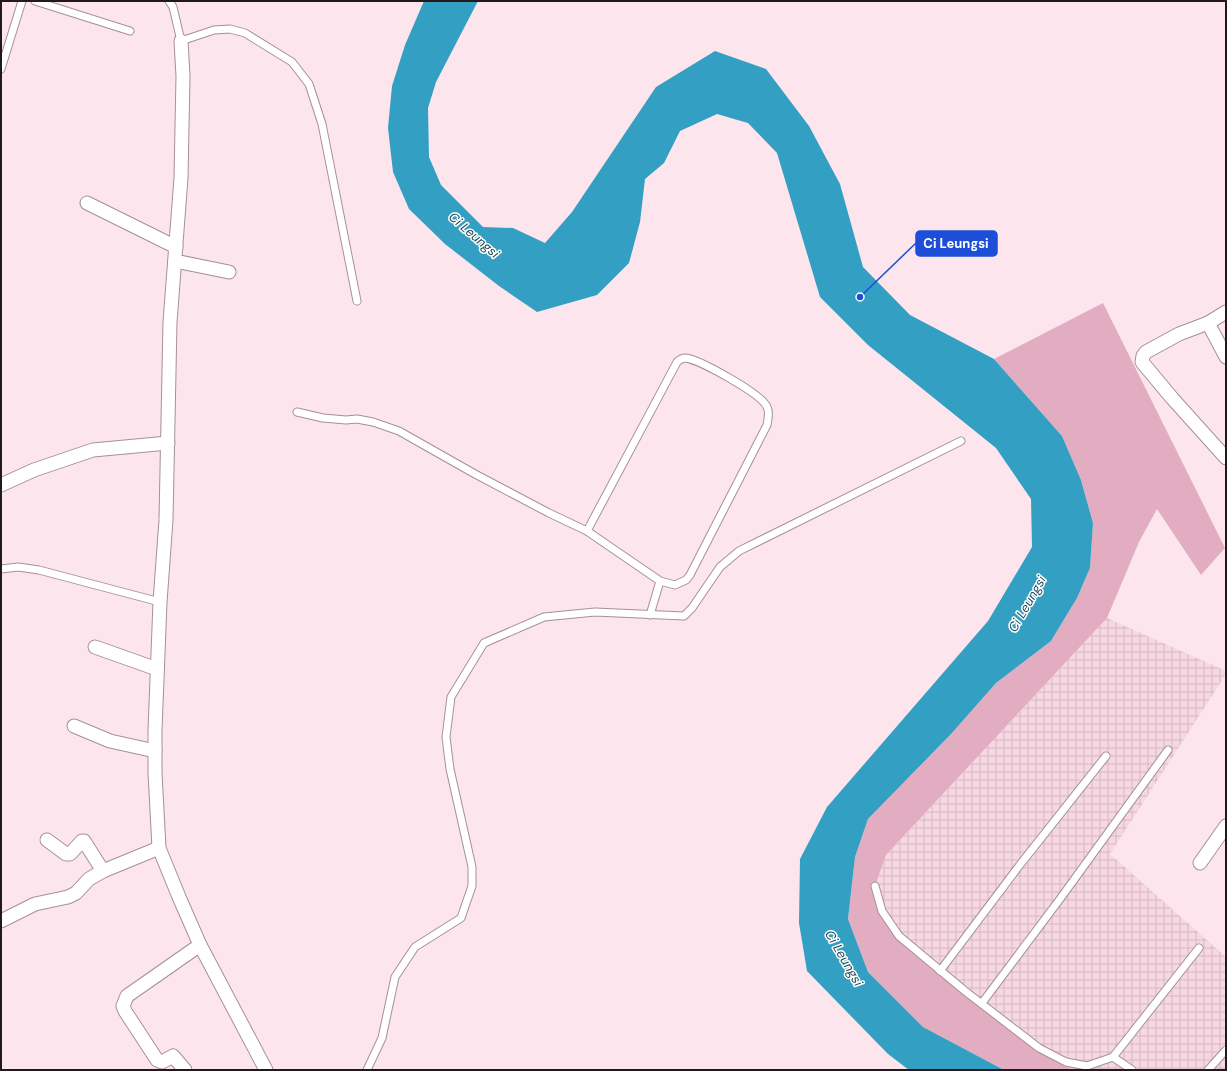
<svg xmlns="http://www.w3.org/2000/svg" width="1227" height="1071" font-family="'DM Sans',sans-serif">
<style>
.industrial{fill:url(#industrial-grid)}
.green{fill:#e2adc0}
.water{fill:#339fc2}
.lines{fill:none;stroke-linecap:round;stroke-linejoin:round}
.service-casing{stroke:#a69097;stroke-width:9}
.minor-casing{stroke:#a69097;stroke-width:15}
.service{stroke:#fff;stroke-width:7}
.minor{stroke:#fff;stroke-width:13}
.labels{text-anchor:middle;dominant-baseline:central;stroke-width:3;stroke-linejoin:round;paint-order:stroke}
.water-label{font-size:13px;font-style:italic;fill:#1e4b5a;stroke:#fff}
.leader{fill:none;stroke:#1d4ed8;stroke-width:1.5}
.callout-dot{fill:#1d4ed8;stroke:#fff;stroke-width:1.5}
.callout{fill:#1d4ed8;stroke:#1d4ed8;stroke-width:1.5}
.callout-label{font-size:13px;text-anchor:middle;font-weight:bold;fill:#fff}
</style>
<defs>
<pattern id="industrial-grid" width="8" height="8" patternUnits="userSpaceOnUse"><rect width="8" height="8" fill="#f7d8e2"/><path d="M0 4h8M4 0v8" fill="none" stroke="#d3b9c1"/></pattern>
</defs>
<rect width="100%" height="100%" fill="#fce5ed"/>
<path class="industrial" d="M 1107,618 L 1226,671 L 1226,674 L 1110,854 L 1226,957 L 1226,1070 L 1072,1070 L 899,936 L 882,911 L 875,886 L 886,855 Z"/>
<path class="green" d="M 1103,303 L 1225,548 L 1201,575 L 1157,509 L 1139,542 L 1107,618 L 886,855 L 875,886 L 882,911 L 899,936 L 1072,1070 L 1004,1070 L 923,1027 L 868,972 L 848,919 L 855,857 L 868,819 L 952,733 L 996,683 L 1051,641 L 1077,598 L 1090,568 L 1093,523 L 1081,480 L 1062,436 L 994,359 Z"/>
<path class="water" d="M 424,1 L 478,1 L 436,82 L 428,108 L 429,157 L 441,185 L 483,227 L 513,228 L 545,243 L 572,212 L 656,87 L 715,51 L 766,69 L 809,126 L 840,184 L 863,267 L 910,315 L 994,359 L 1062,436 L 1081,480 L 1093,523 L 1090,568 L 1077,598 L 1051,641 L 996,683 L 952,733 L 868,819 L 855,857 L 848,919 L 868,972 L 923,1027 L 1004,1070 L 909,1070 L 888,1054 L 807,971 L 799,923 L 800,859 L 827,807 L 988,621 L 1032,547 L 1031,499 L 996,448 L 868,345 L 820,297 L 777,153 L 748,123 L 717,114 L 680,131 L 664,163 L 645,179 L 640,222 L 629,263 L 597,295 L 537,312 L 499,286 L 445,244 L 409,209 L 393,172 L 388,128 L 392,86 L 405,45 Z"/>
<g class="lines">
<defs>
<g id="service">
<path d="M 35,1 L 130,31"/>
<path d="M 169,1 L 173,7 L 181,41 L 214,30 L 230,29 L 245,33 L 292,62 L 309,84 L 322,124 L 357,301"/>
<path d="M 1,69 L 22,1"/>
<path d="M 297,412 L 323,418 L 346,420 L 357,419 L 373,422 L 399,431 L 475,474 L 549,513 L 587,531 L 660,581 L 650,615"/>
<path d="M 587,531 L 677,362 C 680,359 682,358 686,358 C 700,360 762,394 767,407 C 770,412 768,419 767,425 L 690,575 L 686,580 L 675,585 L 660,581"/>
<path d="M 1,569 L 18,567 L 39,570 L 160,602"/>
<path d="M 875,886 L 882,911 L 899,936 L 965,991 L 1039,1048 L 1066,1062 L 1087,1066 L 1113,1057 L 1132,1070"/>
<path d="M 940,971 L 1019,866 L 1106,756"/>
<path d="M 982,1003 L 1060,899 L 1168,750"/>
<path d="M 1113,1057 L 1199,948"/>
<path d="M 367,1070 L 382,1038 L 395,977 L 415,947 L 461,918 L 472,886 L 472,867 L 450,769 L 446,737 L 451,697 L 484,643 L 544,617 L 595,612 L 684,616 L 692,608 L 720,567 L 739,551 L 961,441"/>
<path d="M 1208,1070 L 1226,1050"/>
</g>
<g id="minor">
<path d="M 181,41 L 183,76 L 181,178 L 170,322 L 166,520 L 160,602 L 155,730 L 155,773 L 159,848 L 179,897 L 200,945 L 266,1070"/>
<path d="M 87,203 L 176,247"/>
<path d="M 175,261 L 229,272"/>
<path d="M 1226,312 L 1208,323 L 1179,334 L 1146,352 L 1143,356 L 1142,362 L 1172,398 L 1226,458"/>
<path d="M 1208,323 L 1226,357"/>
<path d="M 1,485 L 34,470 L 93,450 L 168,443"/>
<path d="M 95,647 L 157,669"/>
<path d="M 74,726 L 110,741 L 155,751"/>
<path d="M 47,840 L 66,854 L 70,854 L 82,841 L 84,841 L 103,871"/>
<path d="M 1200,863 L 1226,826"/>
<path d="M 1,921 L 35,904 L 68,897 L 76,893 L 89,879 L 103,871 L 159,848"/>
<path d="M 185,1070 L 173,1056 L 162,1062 L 157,1060 L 125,1011 L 123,1006 L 127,996 L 200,945"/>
</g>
</defs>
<use href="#service" class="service-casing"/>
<use href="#minor" class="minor-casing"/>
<use href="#service" class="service"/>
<use href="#minor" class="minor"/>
</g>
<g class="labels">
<g class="water-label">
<text transform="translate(474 235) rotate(41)">Ci Leungsi</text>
<text transform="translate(1027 604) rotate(-60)">Ci Leungsi</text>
<text transform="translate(844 958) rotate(60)">Ci Leungsi</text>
</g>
</g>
<path class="leader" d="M860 297L916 243"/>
<circle class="callout-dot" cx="860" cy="297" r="4"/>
<rect class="callout" x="916" y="231" width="81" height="25" rx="4"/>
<g class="callout-label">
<text x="956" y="248">Ci Leungsi</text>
</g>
<rect width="1227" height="1071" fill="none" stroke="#21191c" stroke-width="4"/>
</svg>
